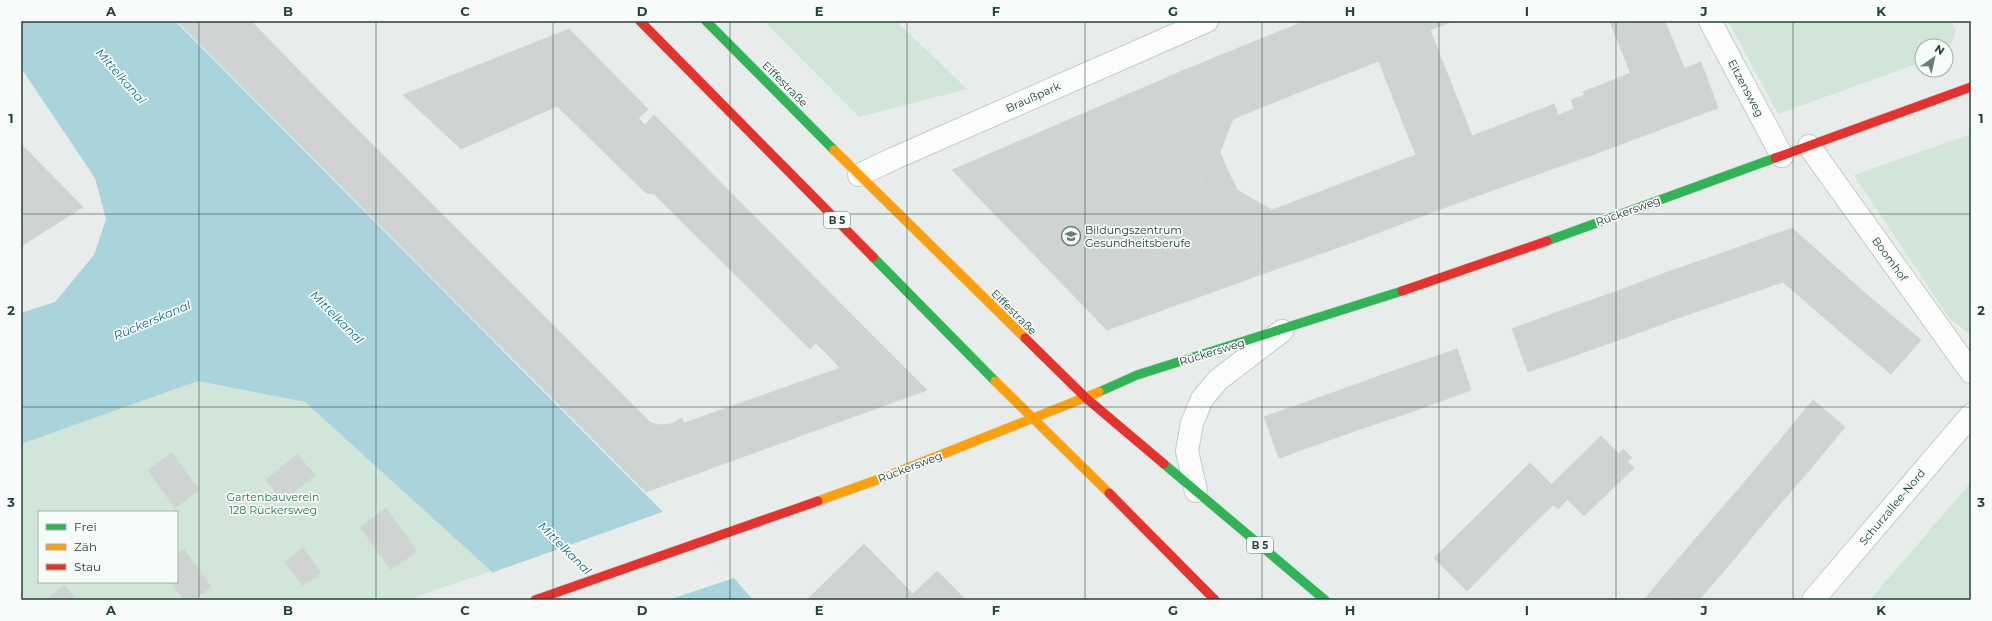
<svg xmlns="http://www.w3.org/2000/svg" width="1992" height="621" font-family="Montserrat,sans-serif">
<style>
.green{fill:#d1e6d8;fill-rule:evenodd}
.water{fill:#a9d4db}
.pier{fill:#e8edeb}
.building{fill:#cfd4d2;stroke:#d1d6d4}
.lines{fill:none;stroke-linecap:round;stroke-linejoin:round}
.street-casing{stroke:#c5cac8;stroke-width:24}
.fast-casing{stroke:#c3cbc8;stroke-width:10}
.slow-casing{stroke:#c3cbc8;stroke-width:10}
.jam-casing{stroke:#c3cbc8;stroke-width:10}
.street{stroke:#fcfcfc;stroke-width:22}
.fast{stroke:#30b455;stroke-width:9}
.slow{stroke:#ff9f0a;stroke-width:9}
.jam{stroke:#e5322d;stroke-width:9}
.grid{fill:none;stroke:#24423a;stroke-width:1;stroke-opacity:0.55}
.labels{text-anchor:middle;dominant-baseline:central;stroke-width:3.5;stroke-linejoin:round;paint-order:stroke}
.shield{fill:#f7fbf9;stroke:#637a73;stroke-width:1}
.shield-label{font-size:10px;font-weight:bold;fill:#24423a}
.street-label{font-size:11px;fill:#24423a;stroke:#f7fbf9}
.poi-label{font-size:11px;fill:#24423a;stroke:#f7fbf9;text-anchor:start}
.park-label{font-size:11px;fill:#2d7a4b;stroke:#f7fbf9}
.water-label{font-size:12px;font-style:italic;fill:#1c6f80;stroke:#f7fbf9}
.neatline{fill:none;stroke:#24423a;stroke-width:1.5}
.grid-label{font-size:13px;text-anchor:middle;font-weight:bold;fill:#24423a}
</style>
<rect width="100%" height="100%" fill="#e8edeb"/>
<g class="green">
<path d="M 764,21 L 896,21 L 967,89 L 859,117 Z"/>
<path d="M 1728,21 L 1951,21 L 1956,31 L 1948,52 L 1946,53 L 1946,46 L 1922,46 L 1922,62 L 1778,114 Z"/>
<path d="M 1971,134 L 1971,332 L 1967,332 L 1950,319 L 1854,175 Z"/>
<path d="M 198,381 L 305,402 L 491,571 L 407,600 L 21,600 L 21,444 ZM 39,512 L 177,512 L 177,582 L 39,582 Z"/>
<path d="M 1971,482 L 1971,600 L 1870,600 Z"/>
</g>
<path class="water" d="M 21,21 L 175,21 L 679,528 L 734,578 L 753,600 L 520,600 L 491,571 L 305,402 L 198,381 L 21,444 L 21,313 L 55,302 L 94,255 L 106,219 L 95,178 L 21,68 Z"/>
<path class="pier" d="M 665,511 L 734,578 L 668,600 L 517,600 L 491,573 Z"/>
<g class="building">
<path d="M 177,21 L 251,21 L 327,99 L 290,135 Z"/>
<path d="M 1305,21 L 1363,21 L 1379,61 L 1287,97 L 1263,38 Z"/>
<path d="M 1363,21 L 1453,21 L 1430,30 L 1451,83 L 1396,105 Z"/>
<path d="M 1610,21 L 1633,21 L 1613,29 Z"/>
<path d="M 1633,21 L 1665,21 L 1684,68 L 1636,87 L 1613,29 Z"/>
<path d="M 569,29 L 648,109 L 614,143 L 620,149 L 610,158 L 557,106 L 461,149 L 403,95 Z"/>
<path d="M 1263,38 L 1287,97 L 1233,119 L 1220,152 L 1226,167 L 1201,179 L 1184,144 L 1197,112 L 1180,72 Z"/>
<path d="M 1701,62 L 1718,108 L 1592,155 L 1571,100 L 1585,95 L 1583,92 L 1631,73 L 1636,87 Z"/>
<path d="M 1180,72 L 1197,112 L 1184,144 L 1214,210 L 1249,231 L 1265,273 L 1107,330 L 952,170 Z"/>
<path d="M 1451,83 L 1472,136 L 1503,124 L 1524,179 L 1438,210 L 1396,105 Z"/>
<path d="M 327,99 L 502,274 L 465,311 L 290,135 Z"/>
<path d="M 1554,104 L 1558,115 L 1574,109 L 1592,155 L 1524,179 L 1503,124 Z"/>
<path d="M 654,115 L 859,322 L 827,354 L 816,343 L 810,349 L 654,194 L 646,193 L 610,158 L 620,149 L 614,143 L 639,119 L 645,125 Z"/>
<path d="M 22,145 L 83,207 L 21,246 L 21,147 Z"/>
<path d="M 1416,155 L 1438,210 L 1351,243 L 1330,188 Z"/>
<path d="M 1226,167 L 1237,190 L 1272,210 L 1330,188 L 1351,243 L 1265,273 L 1249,231 L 1214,210 L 1201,179 Z"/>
<path d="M 1792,228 L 1866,294 L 1837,329 L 1783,282 Z"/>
<path d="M 1792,228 L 1783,282 L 1733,299 L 1717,255 Z"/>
<path d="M 1717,255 L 1733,299 L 1681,317 L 1665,273 Z"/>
<path d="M 1665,273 L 1681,317 L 1630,336 L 1615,292 Z"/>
<path d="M 502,274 L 651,423 L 661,425 L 671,424 L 682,418 L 701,472 L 646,492 L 465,311 Z"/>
<path d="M 1615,292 L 1630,336 L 1579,354 L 1563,310 Z"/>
<path d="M 1866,294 L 1921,340 L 1891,374 L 1837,329 Z"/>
<path d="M 1563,310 L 1579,354 L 1528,372 L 1512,329 Z"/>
<path d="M 859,322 L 927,390 L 701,472 L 684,423 L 840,368 L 827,354 Z"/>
<path d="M 1457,349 L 1471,390 L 1414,411 L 1399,369 Z"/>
<path d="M 1399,369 L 1414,411 L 1346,434 L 1332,393 Z"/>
<path d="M 1332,393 L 1346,434 L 1279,458 L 1264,417 Z"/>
<path d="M 1813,400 L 1845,427 L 1807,473 L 1775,446 Z"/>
<path d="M 1601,436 L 1619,454 L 1623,449 L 1632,458 L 1627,461 L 1634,468 L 1584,516 L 1552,484 Z"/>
<path d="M 1775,446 L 1807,473 L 1767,519 L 1736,492 Z"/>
<path d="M 172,453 L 199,490 L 175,508 L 148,470 Z"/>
<path d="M 297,454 L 315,475 L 283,501 L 266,480 Z"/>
<path d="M 1530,463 L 1567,500 L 1558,509 L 1553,505 L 1522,535 L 1490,503 Z"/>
<path d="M 1736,492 L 1767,519 L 1729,565 L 1697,537 Z"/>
<path d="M 1490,503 L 1522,535 L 1467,591 L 1434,558 Z"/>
<path d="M 386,508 L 417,551 L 391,570 L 360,527 Z"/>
<path d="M 1697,537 L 1729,565 L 1699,600 L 1678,600 L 1658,583 Z"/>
<path d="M 864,544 L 913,594 L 937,571 L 966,600 L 807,600 Z"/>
<path d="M 303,548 L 321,573 L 303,586 L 285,562 Z"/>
<path d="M 184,549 L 211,587 L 193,600 L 184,600 L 171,582 L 177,582 L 177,554 Z"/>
<path d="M 1658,583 L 1678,600 L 1644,600 Z"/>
<path d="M 64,585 L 76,600 L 46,600 Z"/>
</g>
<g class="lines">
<defs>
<g id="street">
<path d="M 1710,21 L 1782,156"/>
<path d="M 1809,146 L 1971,372"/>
<path d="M 859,175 L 895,158 L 1207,21"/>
<path d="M 1196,491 L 1187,451 L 1192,423 L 1202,399 L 1218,380 L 1282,331"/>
<path d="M 1813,600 L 1971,415"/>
</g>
<g id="fast">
<path d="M 706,21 L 834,150"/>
<path d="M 1547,241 L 1775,158"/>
<path d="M 873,257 L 995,381"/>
<path d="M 1099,392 L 1137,375 L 1402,291"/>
<path d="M 1164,464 L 1325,600"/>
</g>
<g id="slow">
<path d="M 834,150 L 1025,338"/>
<path d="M 995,381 L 1109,493"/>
<path d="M 818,501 L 885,477 L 1099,392"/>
</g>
<g id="jam">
<path d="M 640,21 L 873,257"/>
<path d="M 1775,158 L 1971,87"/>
<path d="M 1402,291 L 1547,241"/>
<path d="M 1025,338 L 1086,398 L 1164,464"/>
<path d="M 1109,493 L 1215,600"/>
<path d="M 535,600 L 818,501"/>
</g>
</defs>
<use href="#street" class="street-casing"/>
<use href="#fast" class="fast-casing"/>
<use href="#slow" class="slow-casing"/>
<use href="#jam" class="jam-casing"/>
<use href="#street" class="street"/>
<use href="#fast" class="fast"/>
<use href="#slow" class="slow"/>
<use href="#jam" class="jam"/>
</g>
<path class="grid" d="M 199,21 L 199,600M 376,21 L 376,600M 553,21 L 553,600M 730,21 L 730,600M 907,21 L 907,600M 1085,21 L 1085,600M 1262,21 L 1262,600M 1439,21 L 1439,600M 1616,21 L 1616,600M 1793,21 L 1793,600M 21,214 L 1971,214M 21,407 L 1971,407"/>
<defs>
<symbol id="school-ring" viewBox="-11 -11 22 22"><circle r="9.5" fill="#f7fbf9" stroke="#697e78" stroke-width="1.5"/><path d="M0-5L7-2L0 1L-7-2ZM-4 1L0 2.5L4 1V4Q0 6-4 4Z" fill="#697e78"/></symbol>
</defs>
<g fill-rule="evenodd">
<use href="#school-ring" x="1060" y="225" width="22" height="22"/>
</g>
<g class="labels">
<g class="shield">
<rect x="824" y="212" width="26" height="16" rx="3"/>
<rect x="1247" y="537" width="26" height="16" rx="3"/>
</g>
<g class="shield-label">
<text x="837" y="220">B 5</text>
<text x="1260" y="545">B 5</text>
</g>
<g class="street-label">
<text transform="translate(785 84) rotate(45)">Eiffestraße</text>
<text transform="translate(1746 88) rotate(62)">Eitzensweg</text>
<text transform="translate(1033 97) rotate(-24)">Braußpark</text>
<text transform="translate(1628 211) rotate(-20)">Rückersweg</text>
<text transform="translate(1890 259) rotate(54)">Boomhof</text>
<text transform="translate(1014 312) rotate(45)">Eiffestraße</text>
<text transform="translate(1212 352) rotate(-17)">Rückersweg</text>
<text transform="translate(910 467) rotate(-21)">Rückersweg</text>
<text transform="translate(1892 507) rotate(-50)">Schurzallee-Nord</text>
</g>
<g class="poi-label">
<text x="1085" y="230">Bildungszentrum<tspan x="1085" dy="13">Gesundheitsberufe</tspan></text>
</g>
<g class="park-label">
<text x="273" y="497">Gartenbauverein<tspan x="273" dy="13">128 Rückersweg</tspan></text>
</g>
<g class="water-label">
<text transform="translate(121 76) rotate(49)">Mittelkanal</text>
<text transform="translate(337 317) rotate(45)">Mittelkanal</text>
<text transform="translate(152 320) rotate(-23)">Rückerskanal</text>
<text transform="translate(565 548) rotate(45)">Mittelkanal</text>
</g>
</g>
<rect width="1992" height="621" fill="none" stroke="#f7fbf9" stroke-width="44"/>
<rect x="38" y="511" width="140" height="72" fill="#f7fbf9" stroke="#a3b1ad"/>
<rect x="46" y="524" width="20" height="6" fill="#30b455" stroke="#a3b1ad"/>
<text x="74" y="531" font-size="12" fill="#24423a">Frei</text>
<rect x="46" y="544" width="20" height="6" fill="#ff9f0a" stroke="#a3b1ad"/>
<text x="74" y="551" font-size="12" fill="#24423a">Zäh</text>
<rect x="46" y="564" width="20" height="6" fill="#e5322d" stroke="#a3b1ad"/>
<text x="74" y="571" font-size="12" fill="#24423a">Stau</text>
<g transform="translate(1934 58) rotate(34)"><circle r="19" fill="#f7fbf9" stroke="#a3b1ad"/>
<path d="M0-3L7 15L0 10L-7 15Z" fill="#697e78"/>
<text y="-6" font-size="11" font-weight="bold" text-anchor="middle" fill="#24423a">N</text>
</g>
<rect x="22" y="22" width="1948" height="577" class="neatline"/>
<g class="grid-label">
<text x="111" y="16">A</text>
<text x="288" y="16">B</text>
<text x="465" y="16">C</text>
<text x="642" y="16">D</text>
<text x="819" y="16">E</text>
<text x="996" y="16">F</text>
<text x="1173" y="16">G</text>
<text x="1350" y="16">H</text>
<text x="1527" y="16">I</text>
<text x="1704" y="16">J</text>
<text x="1881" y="16">K</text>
<text x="11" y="123">1</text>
<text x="1981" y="123">1</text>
<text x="11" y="315">2</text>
<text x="1981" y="315">2</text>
<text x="11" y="507">3</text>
<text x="1981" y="507">3</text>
<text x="111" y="615">A</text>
<text x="288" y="615">B</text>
<text x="465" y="615">C</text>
<text x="642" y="615">D</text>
<text x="819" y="615">E</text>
<text x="996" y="615">F</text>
<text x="1173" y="615">G</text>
<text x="1350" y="615">H</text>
<text x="1527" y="615">I</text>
<text x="1704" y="615">J</text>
<text x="1881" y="615">K</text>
</g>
</svg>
